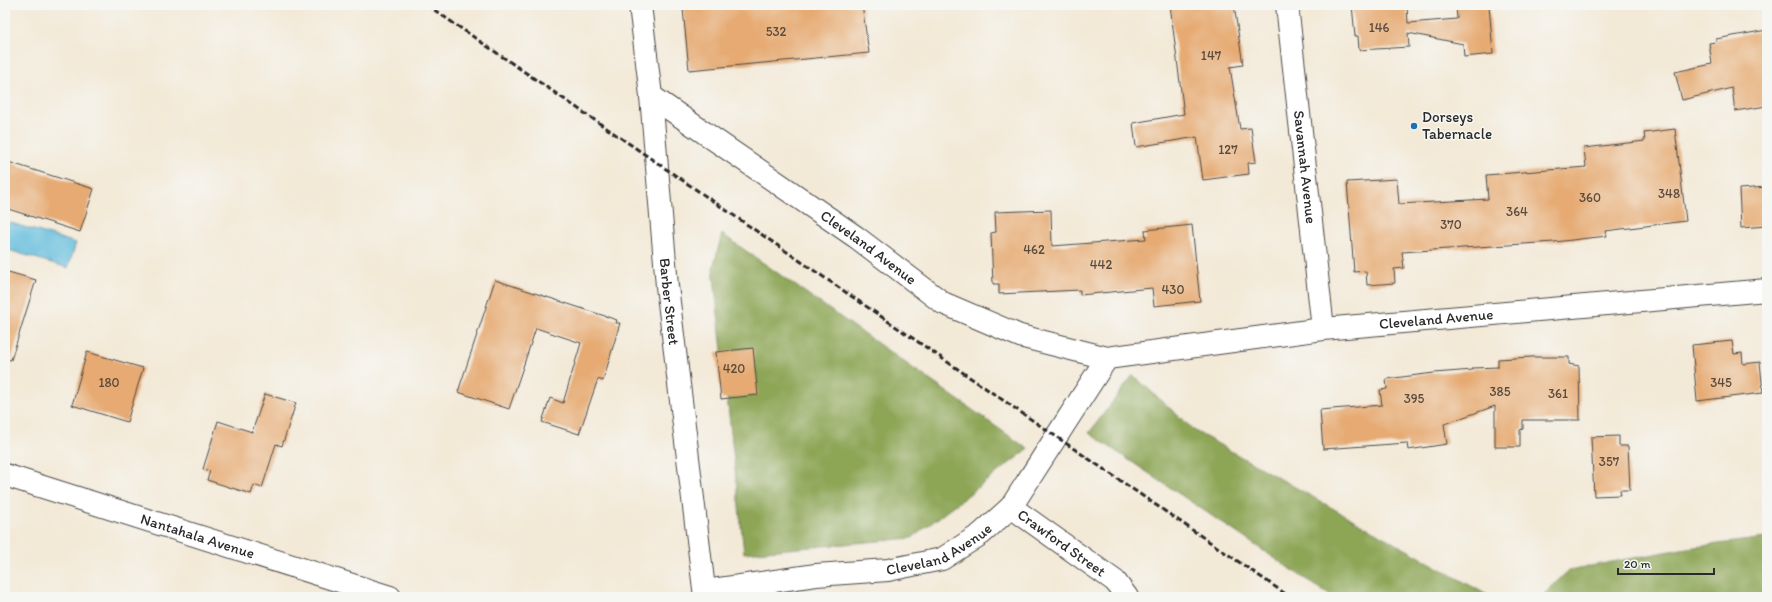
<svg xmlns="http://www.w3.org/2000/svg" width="1772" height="602" font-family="Itim,sans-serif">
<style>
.forest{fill:#8da657;stroke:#5c6841}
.water{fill:#5ebbdc;stroke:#447384}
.building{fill:#e6aa72}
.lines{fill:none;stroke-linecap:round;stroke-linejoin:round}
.minor-casing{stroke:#494845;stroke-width:24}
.tertiary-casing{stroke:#494845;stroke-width:24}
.minor{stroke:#fff;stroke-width:22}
.tertiary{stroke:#fff;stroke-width:22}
.rail{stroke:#2b2b2b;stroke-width:3;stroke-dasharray:6 3;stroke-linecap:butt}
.poi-dot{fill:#1f6fb2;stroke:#f6f6f2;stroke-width:1.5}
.labels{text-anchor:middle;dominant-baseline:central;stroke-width:3;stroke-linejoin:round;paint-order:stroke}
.number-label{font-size:13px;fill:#5a4b3d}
.poi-label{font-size:15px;fill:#2b2b2b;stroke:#f6f6f2;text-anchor:start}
.street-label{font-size:15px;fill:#2b2b2b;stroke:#f6f6f2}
</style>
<rect width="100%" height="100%" fill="#f6f6f2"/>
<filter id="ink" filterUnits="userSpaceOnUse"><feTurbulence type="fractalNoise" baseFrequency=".025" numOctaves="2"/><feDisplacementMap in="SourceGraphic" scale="8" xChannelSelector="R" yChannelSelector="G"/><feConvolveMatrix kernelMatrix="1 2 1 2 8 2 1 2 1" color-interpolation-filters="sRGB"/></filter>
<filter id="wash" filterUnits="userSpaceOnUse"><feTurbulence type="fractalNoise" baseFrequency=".012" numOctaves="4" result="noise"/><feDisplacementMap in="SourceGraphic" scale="16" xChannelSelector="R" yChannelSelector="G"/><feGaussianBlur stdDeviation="0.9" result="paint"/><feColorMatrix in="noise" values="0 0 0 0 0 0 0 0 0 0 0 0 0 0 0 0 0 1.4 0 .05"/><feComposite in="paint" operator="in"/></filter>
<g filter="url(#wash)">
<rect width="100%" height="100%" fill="#f3e9d7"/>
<g class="forest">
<path d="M 722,234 L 1028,449 L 912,538 L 744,553 L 713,268 Z"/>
<path d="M 1133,375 L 1195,431 L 1491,597 L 1332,597 L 1089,433 Z"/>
<path d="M 1765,538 L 1767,543 L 1767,597 L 1541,597 L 1569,570 L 1687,548 Z"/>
</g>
<path class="water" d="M 8,222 L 76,243 L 68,268 L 5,249 L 5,230 Z"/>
<g id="blocks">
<g class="building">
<path d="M 703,5 L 862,5 L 869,53 L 689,70 L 683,9 Z"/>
<path d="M 1170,5 L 1234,5 L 1243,65 L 1230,67 L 1240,129 L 1251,128 L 1256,162 L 1248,163 L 1249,174 L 1203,180 L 1197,137 L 1136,147 L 1133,123 L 1184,114 Z"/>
<path d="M 1352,5 L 1407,5 L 1408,23 L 1457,19 L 1456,5 L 1489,5 L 1493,54 L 1464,57 L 1463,44 L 1408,33 L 1409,47 L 1359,50 L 1358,36 L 1355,36 Z"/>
<path d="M 1767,30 L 1767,106 L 1735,111 L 1732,88 L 1682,100 L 1675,72 L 1712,64 L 1709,43 L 1716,42 L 1716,39 Z"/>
<path d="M 1675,129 L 1686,221 L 1605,231 L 1607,236 L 1554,242 L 1402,252 L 1404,268 L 1394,269 L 1395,283 L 1367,285 L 1366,271 L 1354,272 L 1347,182 L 1397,179 L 1399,204 L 1488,199 L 1486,175 L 1586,167 L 1584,148 L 1645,141 L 1644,133 Z"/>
<path d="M 5,161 L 94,189 L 80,232 L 5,208 Z"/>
<path d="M 1767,187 L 1767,226 L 1741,228 L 1739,189 Z"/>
<path d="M 1051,210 L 1052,246 L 1146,239 L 1145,230 L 1192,225 L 1200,301 L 1154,306 L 1152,288 L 1080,295 L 1080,290 L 999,294 L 999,284 L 993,284 L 991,233 L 996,232 L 995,212 Z"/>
<path d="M 5,271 L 36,280 L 11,360 L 5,359 Z"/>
<path d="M 495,280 L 617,320 L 616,323 L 620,323 L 603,381 L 598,379 L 579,434 L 542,422 L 550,398 L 563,403 L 581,343 L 536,328 L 509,409 L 458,392 Z"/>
<path d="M 1732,341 L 1734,354 L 1742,353 L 1743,364 L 1760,362 L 1763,393 L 1697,401 L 1692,345 Z"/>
<path d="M 753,348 L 758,395 L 721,399 L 716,352 Z"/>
<path d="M 87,352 L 143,368 L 127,422 L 72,405 Z"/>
<path d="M 1532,357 L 1569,357 L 1569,364 L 1579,366 L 1580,420 L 1523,420 L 1523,429 L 1520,430 L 1520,447 L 1495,447 L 1495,406 L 1444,424 L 1447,444 L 1408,450 L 1407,443 L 1323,449 L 1320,410 L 1382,405 L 1380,390 L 1387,389 L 1386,379 L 1434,373 L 1473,370 L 1473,368 L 1498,367 L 1498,359 Z"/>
<path d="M 265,394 L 296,403 L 282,446 L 276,444 L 262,488 L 254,485 L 251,494 L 207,480 L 210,471 L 203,469 L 218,421 L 252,432 Z"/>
<path d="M 1619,436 L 1619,446 L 1628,446 L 1630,490 L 1620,490 L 1621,495 L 1594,496 L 1591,437 Z"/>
</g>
</g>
</g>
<g filter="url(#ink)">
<use href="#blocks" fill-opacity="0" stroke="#494845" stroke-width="1"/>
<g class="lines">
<defs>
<g id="minor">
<path id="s1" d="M 1287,5 L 1323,329"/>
<path id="s2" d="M 5,475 L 390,597"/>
<path id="s3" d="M 1011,507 L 1115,581 L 1127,597"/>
<path id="s4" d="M 705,591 L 816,575 L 888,570 L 942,559 L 981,534 L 1011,507 L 1107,358"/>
</g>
<g id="tertiary">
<path id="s5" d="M 640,5 L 651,96 L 667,286 L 705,597"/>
<path id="s6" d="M 651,96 L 856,237 L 943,303 L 1020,336 L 1107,358 L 1323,329 L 1767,290"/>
</g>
</defs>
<use href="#minor" class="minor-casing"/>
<use href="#tertiary" class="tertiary-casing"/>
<use href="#minor" class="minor"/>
<use href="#tertiary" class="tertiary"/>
<path class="rail" d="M 427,5 L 1290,597"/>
</g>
</g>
<circle class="poi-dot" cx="1414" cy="126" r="4"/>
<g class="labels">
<g class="number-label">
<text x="1379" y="27">146</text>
<text x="776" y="31">532</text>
<text x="1211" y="55">147</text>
<text x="1228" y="149">127</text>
<text x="1669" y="193">348</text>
<text x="1590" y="197">360</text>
<text x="1517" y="211">364</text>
<text x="1451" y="224">370</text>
<text x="1034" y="249">462</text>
<text x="1101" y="264">442</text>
<text x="1173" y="289">430</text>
<text x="734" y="368">420</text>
<text x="109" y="382">180</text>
<text x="1721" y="382">345</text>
<text x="1500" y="391">385</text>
<text x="1558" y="393">361</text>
<text x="1414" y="398">395</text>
<text x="1609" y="461">357</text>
</g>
<g class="poi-label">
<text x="1422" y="117">Dorseys<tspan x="1422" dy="17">Tabernacle</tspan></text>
</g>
<g class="street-label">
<text stroke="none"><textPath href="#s1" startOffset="163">Savannah Avenue</textPath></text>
<text stroke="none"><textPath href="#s6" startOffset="265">Cleveland Avenue</textPath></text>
<text stroke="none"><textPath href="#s5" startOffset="298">Barber Street</textPath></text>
<text stroke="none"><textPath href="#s6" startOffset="863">Cleveland Avenue</textPath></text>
<text stroke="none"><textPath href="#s2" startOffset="202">Nantahala Avenue</textPath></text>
<text stroke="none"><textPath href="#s3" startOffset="62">Crawford Street</textPath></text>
<text stroke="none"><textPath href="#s4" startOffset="240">Cleveland Avenue</textPath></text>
</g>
</g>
<rect width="1772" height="602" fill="none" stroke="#f6f6f2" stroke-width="20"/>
<path d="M1618 568v6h96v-6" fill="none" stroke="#2b2b2b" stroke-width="2"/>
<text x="1624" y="568" font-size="12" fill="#2b2b2b" stroke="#f6f6f2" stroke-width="3" paint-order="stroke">20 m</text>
</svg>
